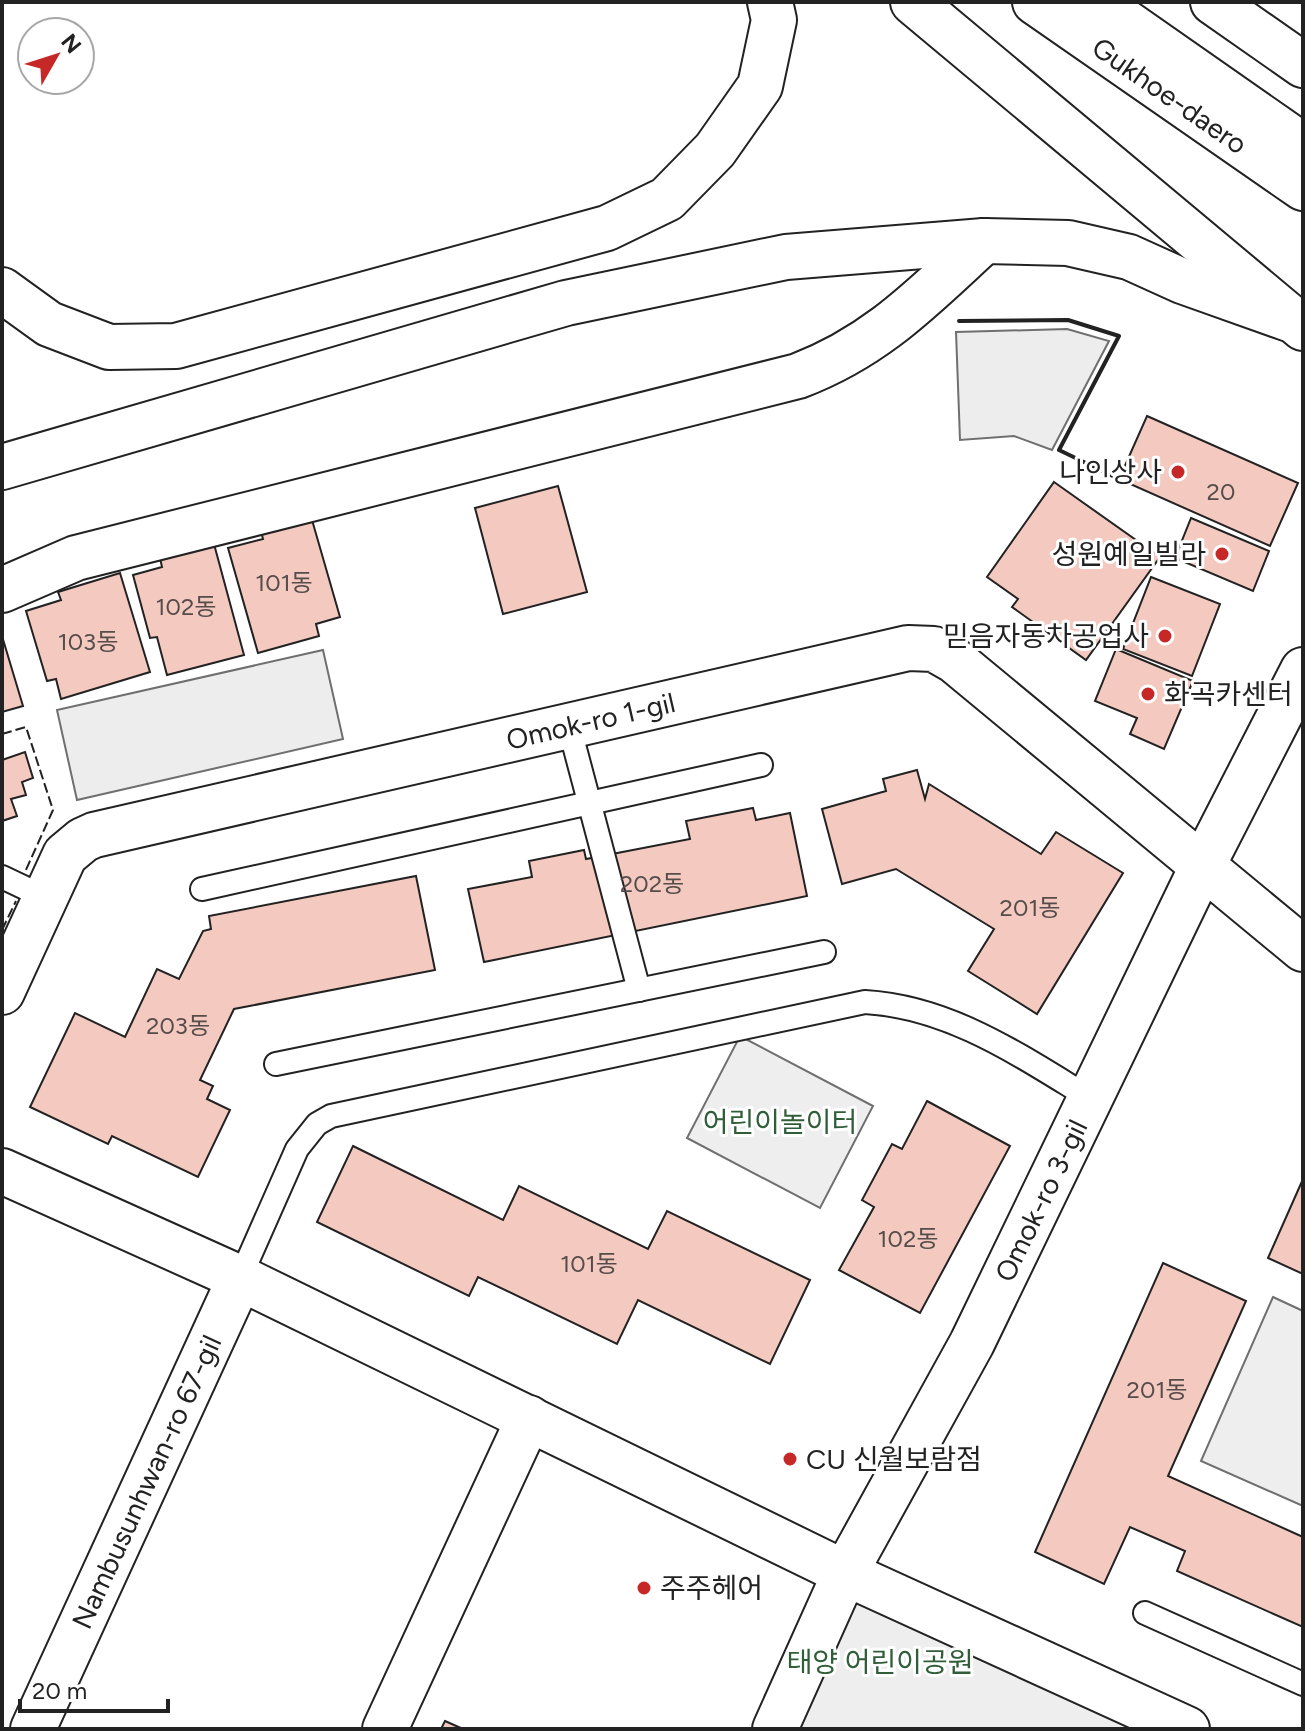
<svg xmlns="http://www.w3.org/2000/svg" width="1305" height="1731" font-family="Figtree,'Noto Sans KR',sans-serif">
<style>
.green{fill:#eee;stroke:#6f6f6f;stroke-width:2}
.parking{fill:#ededed;stroke:#6f6f6f;stroke-width:2}
.building{fill:#f3c9c0;stroke:#222;stroke-width:2}
.lines{fill:none;stroke-linecap:round;stroke-linejoin:round}
.lane-casing{stroke:#222;stroke-width:26}
.street-casing{stroke:#222;stroke-width:48}
.primary-casing{stroke:#222;stroke-width:48}
.highway-casing{stroke:#222;stroke-width:48}
.lane{stroke:#fff;stroke-width:22}
.street{stroke:#fff;stroke-width:44}
.primary{stroke:#fff;stroke-width:44}
.highway{stroke:#fff;stroke-width:44}
.fence{stroke:#222;stroke-width:2;stroke-dasharray:10 4;stroke-linecap:butt}
.wall{stroke:#222;stroke-width:4}
.poi-dot{fill:#c62828;stroke:#fff;stroke-width:3}
.labels{text-anchor:middle;dominant-baseline:central;stroke-width:6;stroke-linejoin:round;paint-order:stroke}
.number-label{font-size:24px;fill:#564c4a}
.street-label{font-size:28px;fill:#222;stroke:#fff}
.poi-label{font-size:28px;fill:#222;stroke:#fff;text-anchor:end}
.park-label{font-size:28px;fill:#2f5e38;stroke:#fff}
</style>
<rect width="100%" height="100%" fill="#fff"/>
<g class="green">
<path d="M 740,1036 L 873,1106 L 820,1208 L 687,1138 Z"/>
<path d="M 1273,1297 L 1303,1311 L 1303,1506 L 1201,1461 Z"/>
<path d="M 845,1573 L 1187,1729 L 775,1729 Z"/>
</g>
<g class="parking">
<path d="M 1067,329 L 1109,341 L 1052,450 L 1014,436 L 960,440 L 956,332 Z"/>
<path d="M 323,650 L 343,739 L 77,800 L 57,710 Z"/>
</g>
<g class="building">
<path d="M 1147,416 L 1298,483 L 1270,546 L 1119,479 Z"/>
<path d="M 1054,482 L 1160,557 L 1086,660 L 1012,607 L 1018,599 L 987,577 Z"/>
<path d="M 558,486 L 587,592 L 503,614 L 475,508 Z"/>
<path d="M 310,513 L 340,617 L 316,624 L 319,636 L 258,653 L 228,548 L 263,539 L 260,528 Z"/>
<path d="M 1191,518 L 1269,551 L 1253,591 L 1175,558 Z"/>
<path d="M 214,544 L 244,655 L 167,675 L 157,637 L 150,638 L 133,575 L 162,567 L 160,558 Z"/>
<path d="M 120,573 L 150,672 L 61,699 L 56,679 L 47,681 L 26,611 L 61,600 L 58,592 Z"/>
<path d="M 1151,577 L 1220,604 L 1192,676 L 1123,649 Z"/>
<path d="M 2,636 L 23,706 L 2,712 Z"/>
<path d="M 1116,649 L 1193,681 L 1164,749 L 1130,734 L 1137,718 L 1095,701 Z"/>
<path d="M 25,752 L 33,778 L 22,782 L 26,795 L 11,799 L 17,816 L 2,821 L 2,760 Z"/>
<path d="M 917,770 L 925,799 L 929,784 L 1041,854 L 1056,832 L 1123,873 L 1037,1014 L 968,971 L 994,929 L 896,869 L 842,884 L 822,809 L 886,791 L 883,779 Z"/>
<path d="M 753,808 L 756,820 L 790,813 L 807,896 L 484,962 L 468,889 L 532,877 L 529,861 L 584,850 L 586,859 L 690,839 L 686,821 Z"/>
<path d="M 416,876 L 435,970 L 234,1009 L 200,1080 L 213,1086 L 207,1099 L 230,1110 L 198,1177 L 112,1136 L 108,1144 L 30,1107 L 75,1013 L 125,1037 L 157,969 L 179,979 L 203,931 L 211,929 L 209,916 Z"/>
<path d="M 927,1101 L 1010,1146 L 920,1313 L 839,1270 L 874,1207 L 862,1200 L 892,1144 L 902,1149 Z"/>
<path d="M 353,1146 L 503,1220 L 519,1186 L 648,1249 L 667,1211 L 810,1280 L 770,1364 L 638,1300 L 617,1344 L 478,1277 L 469,1296 L 317,1222 Z"/>
<path d="M 1303,1179 L 1303,1274 L 1268,1258 Z"/>
<path d="M 1163,1263 L 1246,1301 L 1168,1476 L 1303,1537 L 1303,1627 L 1177,1571 L 1185,1551 L 1130,1527 L 1104,1584 L 1035,1552 Z"/>
<path d="M 445,1721 L 463,1729 L 441,1729 Z"/>
</g>
<g class="lines">
<defs>
<g id="lane">
<path d="M 569,726 L 639,990"/>
<path d="M 2,877 L 44,897"/>
<path d="M 202,889 L 761,765"/>
<path d="M 276,1064 L 824,952"/>
<path d="M 240,1278 L 297,1149 L 317,1124 L 331,1116 L 865,1002 C 950,1007 1019,1055 1090,1098"/>
<path d="M 1145,1613 L 1303,1684"/>
</g>
<g id="street">
<path d="M 2,590 L 76,558 L 798,376 C 877,346 923,297 984,241"/>
<path id="s1" d="M 2,992 L 65,855 L 83,840 L 94,835 L 908,648 L 934,649 L 955,661 L 1303,949"/>
<path d="M 2,1171 L 240,1278 L 845,1573 L 1187,1729"/>
<path id="s2" d="M 33,1729 L 240,1278"/>
<path d="M 385,1729 L 529,1418"/>
<path id="s3" d="M 775,1729 L 845,1573 L 972,1343 L 1202,867 L 1303,670"/>
</g>
<g id="primary">
<path id="s4" d="M 1035,2 L 1303,188"/>
<path d="M 1097,2 L 1303,146"/>
<path d="M 2,290 L 49,324 L 109,347 L 176,346 L 607,228 L 667,199 L 715,150 L 760,86 L 774,20 L 770,2"/>
<path d="M 2,467 L 566,303 L 786,257 L 984,241 L 1068,243 L 1129,257 L 1182,281 L 1289,319"/>
</g>
<g id="highway">
<path d="M 913,2 L 1303,328"/>
<path d="M 1213,2 L 1303,65"/>
</g>
</defs>
<use href="#lane" class="lane-casing"/>
<use href="#street" class="street-casing"/>
<use href="#primary" class="primary-casing"/>
<use href="#highway" class="highway-casing"/>
<use href="#lane" class="lane"/>
<use href="#street" class="street"/>
<use href="#primary" class="primary"/>
<use href="#highway" class="highway"/>
<g class="fence">
<path d="M 2,734 L 26,727 L 53,810 L 25,872"/>
<path d="M 2,930 L 16,901"/>
</g>
<path class="wall" d="M 959,321 L 1068,320 L 1119,336 L 1059,450 L 1119,479"/>
</g>
<g class="poi-dot">
<circle cx="1178" cy="472" r="8"/>
<circle cx="1222" cy="554" r="8"/>
<circle cx="1165" cy="636" r="8"/>
<circle cx="1148" cy="694" r="8"/>
<circle cx="790" cy="1459" r="8"/>
<circle cx="644" cy="1588" r="8"/>
</g>
<g class="labels">
<g class="number-label">
<text x="1221" y="491">20</text>
<text x="284" y="582">101동</text>
<text x="186" y="606">102동</text>
<text x="88" y="641">103동</text>
<text x="652" y="883">202동</text>
<text x="1030" y="907">201동</text>
<text x="178" y="1025">203동</text>
<text x="908" y="1238">102동</text>
<text x="589" y="1263">101동</text>
<text x="1157" y="1389">201동</text>
</g>
<g class="street-label">
<text stroke="none"><textPath href="#s4" startOffset="164">Gukhoe-daero</textPath></text>
<text stroke="none"><textPath href="#s1" startOffset="696">Omok-ro 1-gil</textPath></text>
<text stroke="none"><textPath href="#s3" startOffset="592">Omok-ro 3-gil</textPath></text>
<text stroke="none"><textPath href="#s2" startOffset="272">Nambusunhwan-ro 67-gil</textPath></text>
</g>
<g class="poi-label">
<text x="1162" y="472">나인상사</text>
<text x="1206" y="554">성원예일빌라</text>
<text x="1149" y="636">믿음자동차공업사</text>
<text x="1164" y="694" text-anchor="start">화곡카센터</text>
<text x="806" y="1459" text-anchor="start">CU 신월보람점</text>
<text x="660" y="1588" text-anchor="start">주주헤어</text>
</g>
<g class="park-label">
<text x="780" y="1122">어린이놀이터</text>
<text x="880" y="1662">태양 어린이공원</text>
</g>
</g>
<rect width="1305" height="1731" fill="none" stroke="#222222" stroke-width="8"/>
<g transform="translate(56 56) rotate(51)"><circle r="38" fill="#ffffff" stroke="#a7a7a7" stroke-width="2"/>
<path d="M0-6L14 30L0 20L-14 30Z" fill="#c62828"/>
<text y="-12" font-size="22" font-weight="bold" text-anchor="middle" fill="#222222">N</text>
</g>
<path d="M20 1699v12h148v-12" fill="none" stroke="#222222" stroke-width="4"/>
<text x="32" y="1699" font-size="24" fill="#222222" stroke="#ffffff" stroke-width="6" paint-order="stroke">20 m</text>
</svg>
